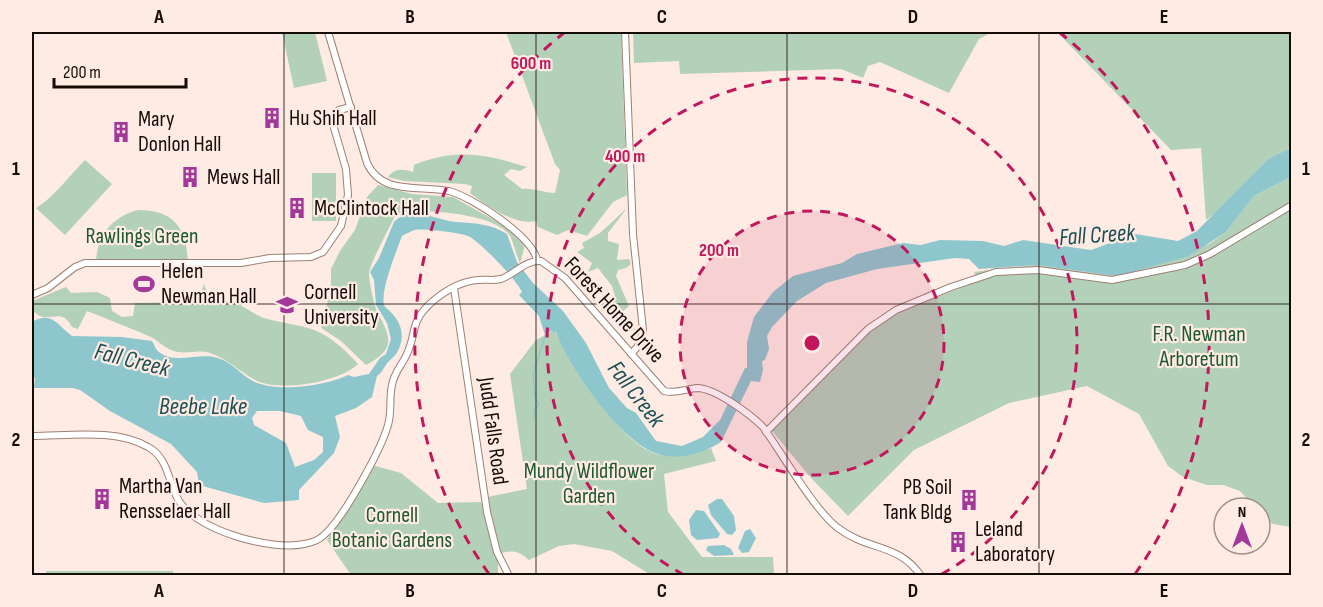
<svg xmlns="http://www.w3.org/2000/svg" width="1323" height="607" font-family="'Sofia Sans Condensed',sans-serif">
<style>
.green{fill:#b3d0b9}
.water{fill:#8dc7cd;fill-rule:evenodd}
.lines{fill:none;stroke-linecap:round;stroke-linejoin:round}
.stream{stroke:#8dc7cd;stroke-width:1.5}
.minor-casing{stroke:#9d8075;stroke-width:8}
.minor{stroke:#fff;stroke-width:6}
.grid{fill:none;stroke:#150b07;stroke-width:1.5;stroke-opacity:0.55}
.ring{fill:none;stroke:#c2185b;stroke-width:3;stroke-dasharray:10 8}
.labels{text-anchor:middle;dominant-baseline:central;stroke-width:4.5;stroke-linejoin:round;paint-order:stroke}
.poi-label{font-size:22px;fill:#150b07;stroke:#feebe3;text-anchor:start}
.park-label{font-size:22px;fill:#1d5830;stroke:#feebe3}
.street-label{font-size:22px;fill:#150b07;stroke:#feebe3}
.water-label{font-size:24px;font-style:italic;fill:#1c4f54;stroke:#feebe3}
.centre{fill:#c2185b;stroke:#feebe3;stroke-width:3}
.ring-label{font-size:18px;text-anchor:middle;font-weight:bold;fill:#c2185b;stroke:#feebe3;stroke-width:4.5;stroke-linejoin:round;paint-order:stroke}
.neatline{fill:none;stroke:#150b07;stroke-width:2}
.grid-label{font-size:20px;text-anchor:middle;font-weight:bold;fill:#150b07}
</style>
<rect width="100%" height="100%" fill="#feebe3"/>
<g class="green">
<path d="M 282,32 L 315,32 L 327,81 L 294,88 Z"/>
<path d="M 506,32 L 621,32 L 627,195 L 613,202 L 587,236 L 568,230 L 557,235 L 538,227 L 536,221 C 515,226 486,205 470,193 L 472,186 L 465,184 L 404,181 L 388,177 C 395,168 403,169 413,172 L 414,165 C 456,148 485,154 527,167 L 520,171 L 511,169 L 504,175 L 522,189 C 534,188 543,193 555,193 L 560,170 L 555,164 Z"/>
<path d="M 633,32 L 992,32 L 979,39 L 949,93 L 880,62 L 868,66 L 863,78 L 841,69 L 680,74 L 679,61 L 634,63 Z"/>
<path d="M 1057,32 L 1291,32 L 1291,143 L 1288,149 L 1268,159 L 1218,211 L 1206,220 L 1201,148 L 1171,150 Z"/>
<path d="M 85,160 L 112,184 L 65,235 L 36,208 C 53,198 70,175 85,160 Z"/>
<rect x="312" y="173" width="24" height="48"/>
<path d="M 1291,177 L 1291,527 L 1273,524 L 1260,515 L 1260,508 L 1255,508 L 1240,491 L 1223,485 L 1207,485 L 1183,477 L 1168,466 L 1139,414 L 1087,386 L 1009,403 L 914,450 L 848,516 L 811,478 L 772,431 L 873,329 L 895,314 L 978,281 L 974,272 L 1036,265 L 1117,276 L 1209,244 L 1226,232 L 1254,196 Z"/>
<path d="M 378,185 L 412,194 L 453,197 L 503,225 L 525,245 L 520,263 C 516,255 513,239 508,233 C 488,213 423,208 396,214 C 391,225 370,263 369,273 C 369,281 374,306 378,313 C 391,338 396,349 366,365 L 341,341 L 321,328 L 331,289 L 331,269 L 340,251 L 355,230 L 367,197 Z"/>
<path d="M 627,208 L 608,233 L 608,241 L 619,244 L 617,260 L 629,259 L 631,264 L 626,268 L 618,270 L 616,276 L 629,306 L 622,312 L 618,304 L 608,306 L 615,296 L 612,286 L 598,268 L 588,272 L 592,263 L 577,252 L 584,248 L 582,243 L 600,233 Z"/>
<path d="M 138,210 C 175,210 186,229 188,262 L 96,262 C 97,235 112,217 138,210 Z"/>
<path d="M 204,284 C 211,309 224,298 240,305 C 248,309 255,315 264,318 C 281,323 298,324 314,330 C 331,336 346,351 358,364 C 340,382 281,392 257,381 C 240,372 228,359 210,353 C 198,349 185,355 174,351 C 164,348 159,341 151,337 C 130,328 108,319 87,311 L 78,329 L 72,327 C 62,308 52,321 40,316 C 37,315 35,312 32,311 L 32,301 L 66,287 L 71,293 L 97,292 L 110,298 L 112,311 L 122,317 L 133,316 L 135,303 L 186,302 L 199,298 Z"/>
<path d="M 554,330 C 575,364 619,447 661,455 C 679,458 694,453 711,448 L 716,461 L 664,474 L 668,512 L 702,557 L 773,557 L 774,573 L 770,576 L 651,575 L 612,551 L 574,544 L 559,546 L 529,560 C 519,551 513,550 501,553 L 487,497 L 527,489 L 510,374 L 536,340 Z"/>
<path d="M 372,465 L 401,473 L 438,503 L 481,502 L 498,563 L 498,575 L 351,575 L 327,540 Z"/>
<path d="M 46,571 L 173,571 L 173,575 L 46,576 Z"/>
</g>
<g class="water">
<path d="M 1288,149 L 1291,150 L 1291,177 L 1254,196 L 1226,232 L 1189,256 L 1117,276 L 1036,265 L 979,269 L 969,259 L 955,258 L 877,269 L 826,283 L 797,301 L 772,327 L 767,336 L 769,349 L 765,360 L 762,361 L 763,370 L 760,382 L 751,381 L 721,442 C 703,453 679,461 658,454 C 621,443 569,367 556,332 L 551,331 L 545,335 L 539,316 L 519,295 L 522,292 C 516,279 483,245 470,237 C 464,233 422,228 415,230 C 411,231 406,234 402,236 C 397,250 378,295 385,307 C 400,318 408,336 396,354 C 393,358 388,361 386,365 C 382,370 383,372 377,376 L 372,397 L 356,408 L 335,416 L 340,437 L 334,453 L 299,490 L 299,500 L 264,503 L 199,485 L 197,472 L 171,444 L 110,411 L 80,390 L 73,388 L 34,388 L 35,378 L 32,377 L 32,322 C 52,310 58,326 72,336 L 122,337 L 152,341 C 155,345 155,349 159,352 C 175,365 200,352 218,358 C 232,362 241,375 253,381 C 275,393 326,386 348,375 L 354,377 L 369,374 L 380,358 L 386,354 L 391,339 L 387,323 L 376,305 L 374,280 L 370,272 L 379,258 L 394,222 C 411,204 437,221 457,222 C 474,223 492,224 507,234 L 517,262 L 533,283 L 563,311 L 586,343 L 609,388 L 627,408 L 636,413 L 656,441 L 682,446 L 703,437 L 720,420 L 745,368 L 747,368 L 747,342 L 754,317 L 773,292 L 793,276 L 842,263 L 857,254 L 903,243 L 921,245 L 940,240 L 983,241 L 1004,246 L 1023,240 L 1091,250 L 1135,234 L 1178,241 L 1197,231 L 1268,159 ZM 257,411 L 280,411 L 301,416 L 308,430 L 323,437 L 323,452 L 314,460 L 295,467 L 286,443 L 254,425 L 252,418 Z"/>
<path d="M 717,499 L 722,499 L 734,516 L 736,530 L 732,535 L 727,534 L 711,515 L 708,505 Z"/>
<path d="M 696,510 L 704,511 L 720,534 L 718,538 L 697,540 L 691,535 L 689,520 Z"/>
<path d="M 750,529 L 756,538 L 749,552 L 742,553 L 738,548 L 745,531 Z"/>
<path d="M 724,545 L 731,549 L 734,555 L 714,556 L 706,550 L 708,546 Z"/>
</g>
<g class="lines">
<path class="stream" d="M 534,418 L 534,410 L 539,404 L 535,397 L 533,375 L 546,333"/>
<defs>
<g id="minor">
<path d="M 328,32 L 367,163 C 382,196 420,185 449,191 C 472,197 532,236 537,260"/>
<path d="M 625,32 L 633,234 L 643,330 L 640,344 L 631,354"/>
<path d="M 454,288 L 487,512 L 497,552 L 509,576"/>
<path d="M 32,295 L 48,288 L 75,267 L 85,263 L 241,263 L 270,258 L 311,257 L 323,252 L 341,226 L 348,195 L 346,169 L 332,121 L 339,110 L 351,107"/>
<path d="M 766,432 L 868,329 L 896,310 L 951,287 L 996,272 L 1038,270 L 1112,280 L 1185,265 L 1210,254 L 1292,205"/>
<path d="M 32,436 C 67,436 116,428 148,447 C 169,458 168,483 179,501 C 198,531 271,551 304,544 C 311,543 319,540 324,535 C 343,519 381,450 388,425 C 392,412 389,398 392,385 C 394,373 401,366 406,356 C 418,332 408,323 433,301 C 445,291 462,281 478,280 C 486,279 493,281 501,279 C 515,274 525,260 541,261 L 565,278 L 664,391 C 675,394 686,389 697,388 C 715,388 750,414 763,427 C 782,453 814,510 838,528 C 868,551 899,543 921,576"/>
</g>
</defs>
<use href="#minor" class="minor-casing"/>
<use href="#minor" class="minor"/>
</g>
<path class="grid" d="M 284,32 L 284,576M 536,32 L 536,576M 787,32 L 787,576M 1039,32 L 1039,576M 32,304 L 1292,304"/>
<circle cx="812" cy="343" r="132" fill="#c2185b" fill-opacity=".12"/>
<g class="ring">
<circle cx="812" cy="343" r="132"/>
<path d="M684 575A265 265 0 1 1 940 575"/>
<path d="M489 574A397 397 0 0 1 565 32M1059 32A397 397 0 0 1 1135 574"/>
</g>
<defs>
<symbol id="building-bare" viewBox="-9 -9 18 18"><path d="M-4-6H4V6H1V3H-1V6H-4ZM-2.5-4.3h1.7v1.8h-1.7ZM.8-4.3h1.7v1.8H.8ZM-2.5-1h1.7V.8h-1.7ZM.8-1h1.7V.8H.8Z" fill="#a23899" stroke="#feebe3" stroke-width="2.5" paint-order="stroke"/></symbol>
<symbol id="stadium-bare" viewBox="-9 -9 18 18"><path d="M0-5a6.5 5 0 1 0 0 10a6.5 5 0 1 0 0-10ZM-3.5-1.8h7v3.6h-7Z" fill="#a23899" stroke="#feebe3" stroke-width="2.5" paint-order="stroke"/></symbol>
<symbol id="university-bare" viewBox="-9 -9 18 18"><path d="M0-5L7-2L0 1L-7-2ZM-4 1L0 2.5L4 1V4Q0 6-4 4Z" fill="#a23899" stroke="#feebe3" stroke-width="2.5" paint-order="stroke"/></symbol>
</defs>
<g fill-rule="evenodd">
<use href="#building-bare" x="257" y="103" width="30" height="30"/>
<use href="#building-bare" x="106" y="117" width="30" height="30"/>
<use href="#building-bare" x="175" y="162" width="30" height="30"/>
<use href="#building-bare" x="282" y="193" width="30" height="30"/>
<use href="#stadium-bare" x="129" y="269" width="30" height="30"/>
<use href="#university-bare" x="272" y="290" width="30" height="30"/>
<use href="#building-bare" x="87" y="484" width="30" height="30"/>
<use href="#building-bare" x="954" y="485" width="30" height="30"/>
<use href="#building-bare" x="943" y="527" width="30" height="30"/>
</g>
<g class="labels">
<g class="poi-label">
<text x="289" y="118">Hu Shih Hall</text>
<text x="138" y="119">Mary<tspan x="138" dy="25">Donlon Hall</tspan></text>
<text x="207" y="177">Mews Hall</text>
<text x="314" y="208">McClintock Hall</text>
<text x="161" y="271">Helen<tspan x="161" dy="25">Newman Hall</tspan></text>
<text x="304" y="292">Cornell<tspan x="304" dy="25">University</tspan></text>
<text x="119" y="486">Martha Van<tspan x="119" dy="25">Rensselaer Hall</tspan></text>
<text x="952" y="487" text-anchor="end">PB Soil<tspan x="952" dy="25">Tank Bldg</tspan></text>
<text x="975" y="529">Leland<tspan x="975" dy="25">Laboratory</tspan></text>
</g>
<g class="park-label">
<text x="142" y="236">Rawlings Green</text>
<text x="1199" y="334">F.R. Newman<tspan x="1199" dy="25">Arboretum</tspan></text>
<text x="589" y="471">Mundy Wildflower<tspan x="589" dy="25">Garden</tspan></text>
<text x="392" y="515">Cornell<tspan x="392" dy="25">Botanic Gardens</tspan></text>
</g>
<g class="street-label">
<text transform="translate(614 310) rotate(47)">Forest Home Drive</text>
<text transform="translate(493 431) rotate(82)">Judd Falls Road</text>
</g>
<g class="water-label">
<text transform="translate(1097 235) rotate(-4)">Fall Creek</text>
<text transform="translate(132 360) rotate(14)">Fall Creek</text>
<text transform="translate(636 394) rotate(52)">Fall Creek</text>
<text x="203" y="406">Beebe Lake</text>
</g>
</g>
<circle cx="812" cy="343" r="9" class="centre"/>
<g class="ring-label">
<text x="531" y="69">600 m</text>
<text x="625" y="162">400 m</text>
<text x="719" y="256">200 m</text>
</g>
<rect width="1323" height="607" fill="none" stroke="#feebe3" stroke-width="66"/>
<g transform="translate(1242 526)"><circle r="28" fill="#feebe3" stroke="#a1918b" stroke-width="1.5"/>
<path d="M0-4.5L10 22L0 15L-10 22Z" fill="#a23899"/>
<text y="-9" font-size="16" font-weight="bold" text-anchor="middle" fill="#150b07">N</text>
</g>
<path d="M54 78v9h132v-9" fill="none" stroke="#150b07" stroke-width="3"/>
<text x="63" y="78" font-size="18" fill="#150b07" stroke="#feebe3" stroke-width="4.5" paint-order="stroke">200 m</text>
<rect x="33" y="33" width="1257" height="541" class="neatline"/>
<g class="grid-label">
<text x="159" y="23">A</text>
<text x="410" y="23">B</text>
<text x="662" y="23">C</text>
<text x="913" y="23">D</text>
<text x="1164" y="23">E</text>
<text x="16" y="175">1</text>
<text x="1306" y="175">1</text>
<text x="16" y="446">2</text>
<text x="1306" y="446">2</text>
<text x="159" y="597">A</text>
<text x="410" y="597">B</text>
<text x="662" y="597">C</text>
<text x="913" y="597">D</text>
<text x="1164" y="597">E</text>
</g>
</svg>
